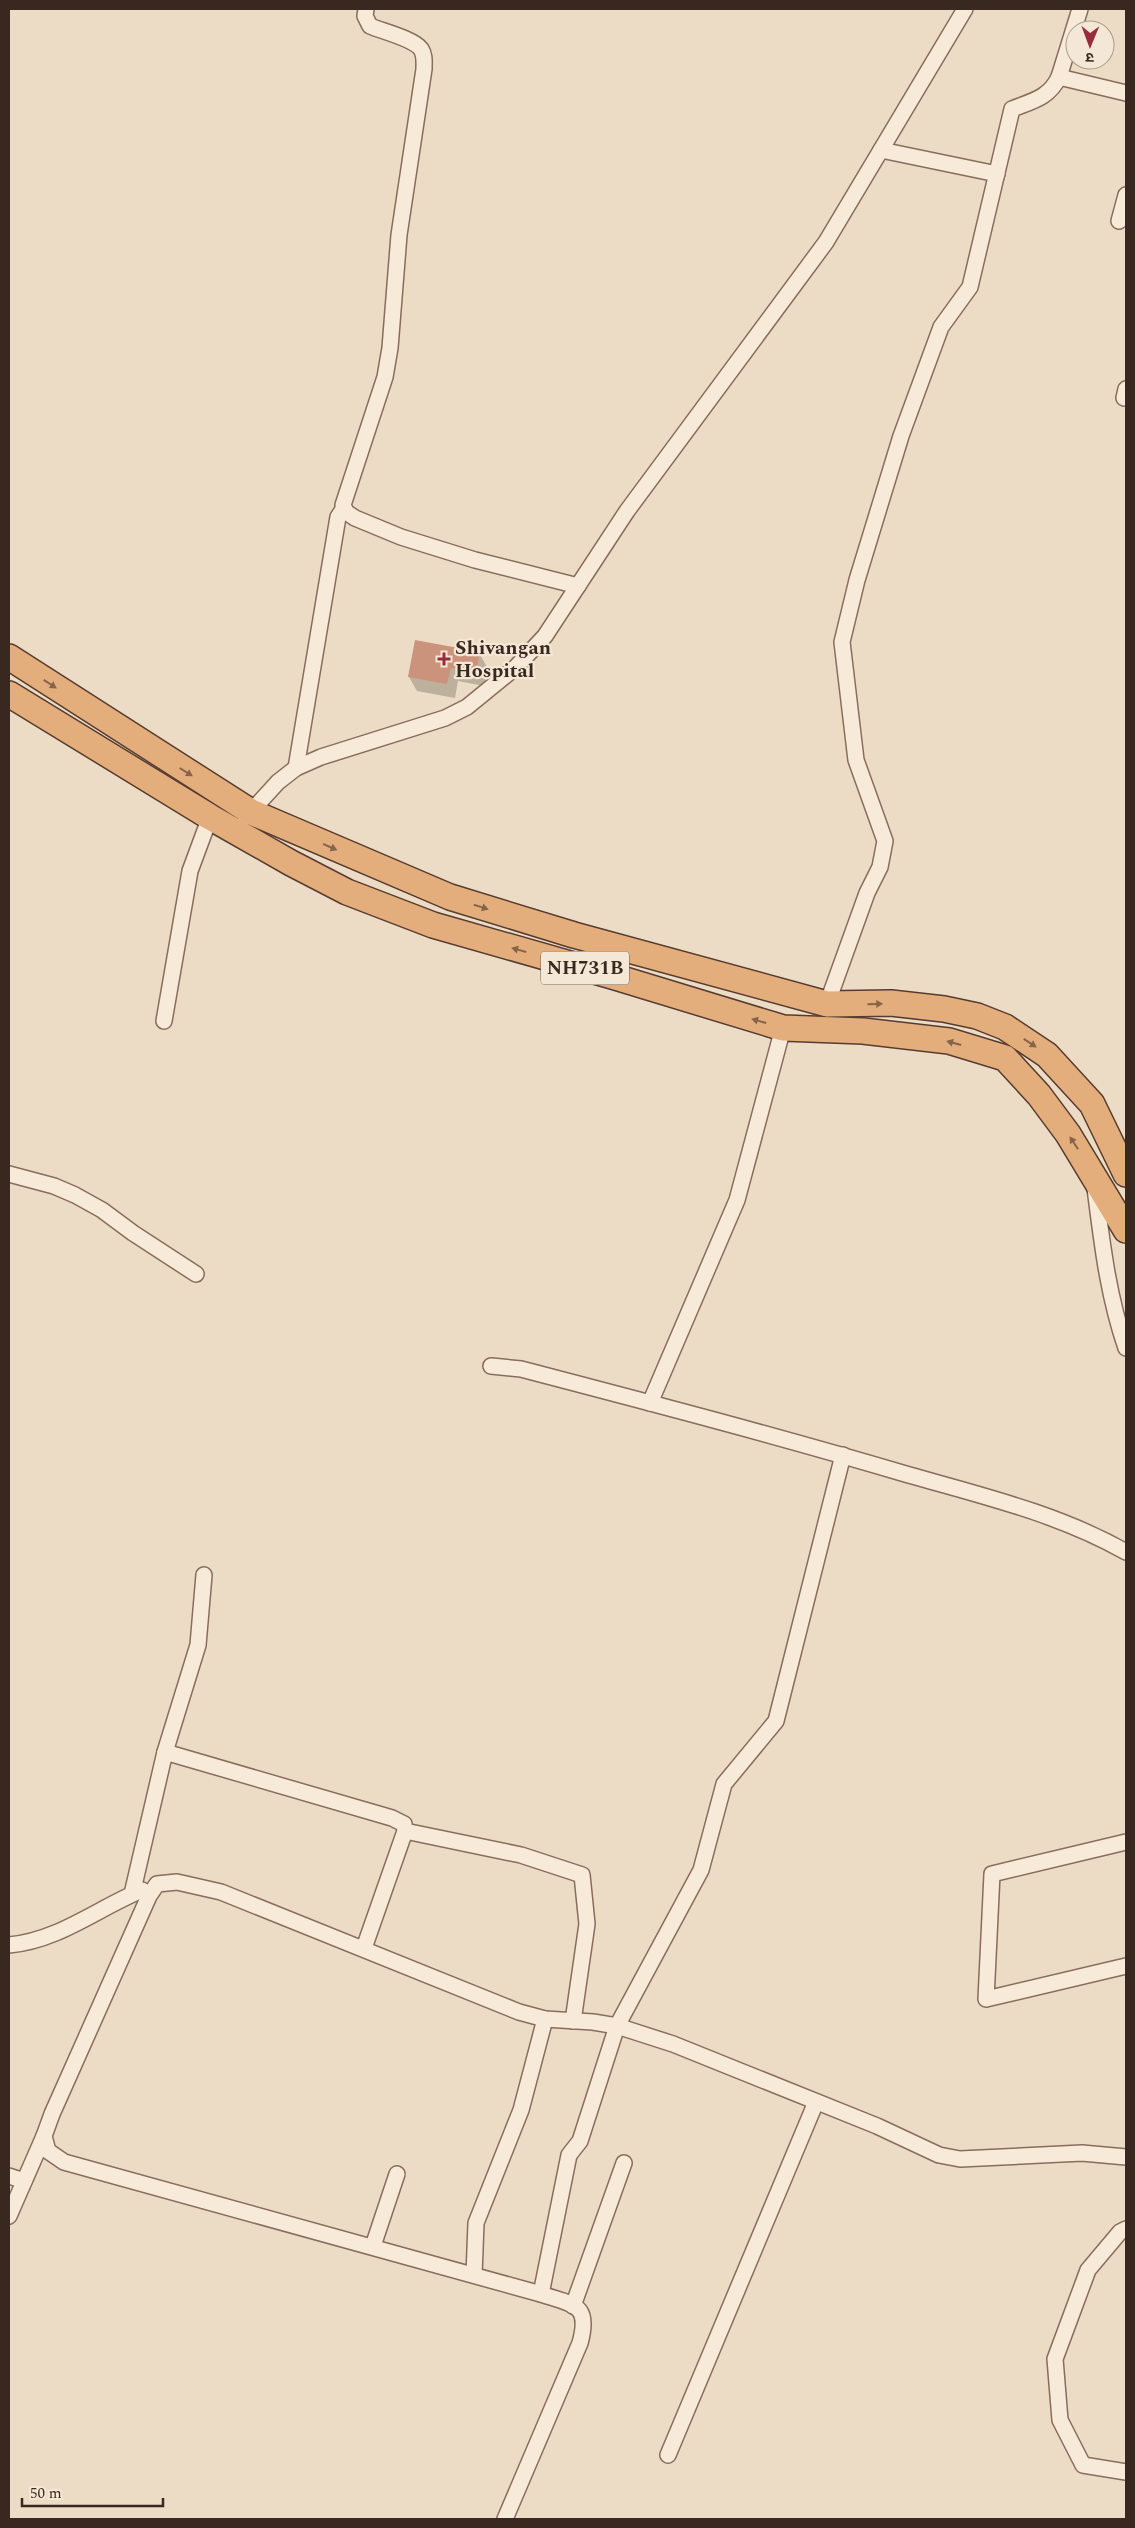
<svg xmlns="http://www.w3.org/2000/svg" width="1135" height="2528" font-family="Spectral,'Noto Sans Devanagari',serif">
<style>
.shadow{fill:#0003}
.building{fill:#cb927c}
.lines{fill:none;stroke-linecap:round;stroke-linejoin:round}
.minor-casing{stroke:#886d5c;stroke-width:18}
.trunk-casing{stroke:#563c30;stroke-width:28}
.minor{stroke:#f8ead9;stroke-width:15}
.trunk{stroke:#e4ad7c;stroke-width:25}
.oneway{fill:#866449}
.poi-dot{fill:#962d3d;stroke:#f5e7d5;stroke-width:2}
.labels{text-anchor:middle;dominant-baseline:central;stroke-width:4.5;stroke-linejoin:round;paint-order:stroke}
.shield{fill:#f5e7d5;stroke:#716156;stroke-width:1}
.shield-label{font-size:19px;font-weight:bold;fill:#39281f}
.poi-label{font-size:20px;font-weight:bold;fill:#39281f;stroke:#f5e7d5;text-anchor:start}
</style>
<rect width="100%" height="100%" fill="#eddcc5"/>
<path class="shadow" d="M 479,653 L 487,667 L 484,686 L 458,681 L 455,698 L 417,691 L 409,677 Z"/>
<path class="building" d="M 415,640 L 480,652 L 476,672 L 451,668 L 447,684 L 408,677 Z"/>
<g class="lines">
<defs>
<g id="minor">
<path d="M 366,9 L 365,16 L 370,26 C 382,31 414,39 421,49 C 425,55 424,62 424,69 L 399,235 L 390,348 L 385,377 L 343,505 L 346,512 L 355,518 L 401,537 L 475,560 L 578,586"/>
<path d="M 1059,77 L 1126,93"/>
<path d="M 881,150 L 997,174"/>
<path d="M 1119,221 L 1126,195"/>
<path d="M 1124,398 L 1126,389"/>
<path d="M 296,768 L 338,517 L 344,508"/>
<path d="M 246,817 L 278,782 L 296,768 L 321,757 L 445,718 L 467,707 L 516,667 L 545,636 L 627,511 L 826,242 L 965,9"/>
<path d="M 827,1004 L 867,893 L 880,867 L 885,841 L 856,760 L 842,642 L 857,580 L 901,436 L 941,327 L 970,287 L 1012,109 C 1032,101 1049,98 1059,77 L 1080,9"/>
<path d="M 164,1021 L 190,871 L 210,817"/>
<path d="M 9,1174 L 54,1186 L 75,1195 L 102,1210 L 133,1233 L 196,1274"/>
<path d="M 1095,1188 C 1102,1243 1108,1296 1126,1348"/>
<path d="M 491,1366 L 521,1369 C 651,1403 781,1437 909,1475 C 983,1496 1059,1514 1126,1552"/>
<path d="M 650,1403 L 737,1200 L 783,1028"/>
<path d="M 165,1752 L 392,1818 L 404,1824 L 405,1831 L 364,1948"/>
<path d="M 405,1831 L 521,1855 L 582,1875 L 587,1924 L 573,2021"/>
<path d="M 1126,1842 L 992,1874 L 986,1999 L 1126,1966"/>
<path d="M 132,1894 L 165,1752 L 198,1645 L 204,1575"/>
<path d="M 9,1945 C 58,1941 98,1908 142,1890"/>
<path d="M 9,2176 L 24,2181"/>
<path d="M 9,2216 L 44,2136"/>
<path d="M 1126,2229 L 1120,2232 L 1088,2270 L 1055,2359 L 1060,2420 L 1083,2465 L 1126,2472"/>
<path d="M 373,2246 L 397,2174"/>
<path d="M 474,2275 L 476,2223 L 521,2110 L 545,2019"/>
<path d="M 541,2294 L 569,2155 L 580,2141 L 617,2026 L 701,1870 L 724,1784 L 776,1721 L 843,1455"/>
<path d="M 573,2306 L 624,2163"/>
<path d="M 668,2455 L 816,2102"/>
<path d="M 505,2519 L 580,2343 C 591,2303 573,2305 541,2294 L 64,2162 L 48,2151 L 44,2136 L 52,2114 L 149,1896 L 157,1884 L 177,1882 L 221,1892 L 519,2012 L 545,2019 L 593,2022 L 617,2026 L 673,2044 L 877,2126 L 939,2155 L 960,2159 L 1082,2153 L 1126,2157"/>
</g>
<g id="trunk">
<path d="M 9,657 L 251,812 L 450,897 L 574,935 L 827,1004 L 891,1003 L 944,1009 L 977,1016 L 1005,1027 L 1047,1055 L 1092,1104 L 1126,1174"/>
<path d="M 9,694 L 210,817 L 291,863 L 347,892 L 433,925 L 612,976 L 783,1028 L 863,1031 L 949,1041 L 1005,1058 L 1039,1095 L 1068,1134 L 1126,1230"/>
</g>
</defs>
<use href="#minor" class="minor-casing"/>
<use href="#trunk" class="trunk-casing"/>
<use href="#minor" class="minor"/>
<use href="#trunk" class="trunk"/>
</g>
<defs><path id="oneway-solid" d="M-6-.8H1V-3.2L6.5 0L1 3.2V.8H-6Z" transform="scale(1.25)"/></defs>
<g class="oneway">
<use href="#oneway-solid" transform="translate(50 684) rotate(33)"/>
<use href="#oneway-solid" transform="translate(186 772) rotate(32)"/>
<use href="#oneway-solid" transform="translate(330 847) rotate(24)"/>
<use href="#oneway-solid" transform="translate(481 907) rotate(17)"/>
<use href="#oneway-solid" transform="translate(519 950) rotate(-164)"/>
<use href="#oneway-solid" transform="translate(875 1004) rotate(-1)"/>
<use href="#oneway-solid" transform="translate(759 1021) rotate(-164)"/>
<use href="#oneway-solid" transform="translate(954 1043) rotate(-165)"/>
<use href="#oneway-solid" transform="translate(1030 1043) rotate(33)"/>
<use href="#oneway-solid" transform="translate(1074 1143) rotate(-123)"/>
</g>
<path class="poi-dot" d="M441.5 651.5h5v5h5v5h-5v5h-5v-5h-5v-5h5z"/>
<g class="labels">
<rect class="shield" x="541" y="951.5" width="88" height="33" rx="4"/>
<g class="shield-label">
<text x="585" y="968">NH731B</text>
</g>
<g class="poi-label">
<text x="455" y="648">Shivangan<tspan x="455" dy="23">Hospital</tspan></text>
</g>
</g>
<rect width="1135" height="2528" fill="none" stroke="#39281f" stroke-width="20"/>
<g transform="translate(1090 45) rotate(181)"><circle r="24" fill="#f5e7d5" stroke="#aa9b8c"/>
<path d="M0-4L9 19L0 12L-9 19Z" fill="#962d3d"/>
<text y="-8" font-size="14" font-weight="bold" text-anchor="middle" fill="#39281f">उ</text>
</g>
<path d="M22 2498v8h141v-8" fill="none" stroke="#39281f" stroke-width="2.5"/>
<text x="30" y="2498" font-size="15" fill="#39281f" stroke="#f5e7d5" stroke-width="4" paint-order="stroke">50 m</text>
</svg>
